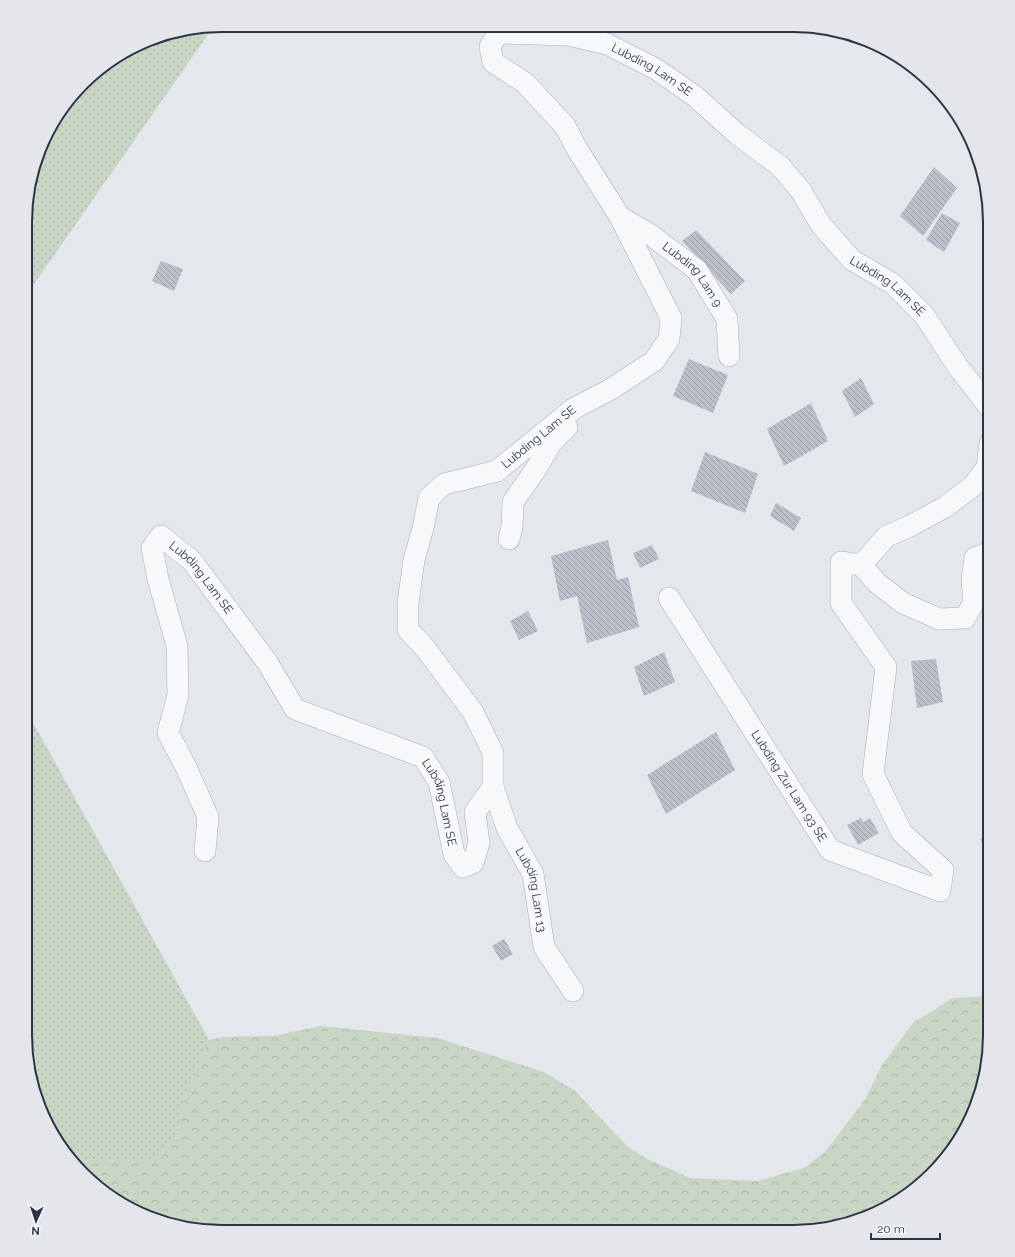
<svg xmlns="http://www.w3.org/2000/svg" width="1015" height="1257" font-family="Raleway,sans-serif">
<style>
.grass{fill:url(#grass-dots)}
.forest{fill:url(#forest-crowns)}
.building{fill:url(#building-back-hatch)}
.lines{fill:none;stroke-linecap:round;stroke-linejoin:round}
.street-casing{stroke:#a9aeb7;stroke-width:22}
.street{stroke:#f7f8fa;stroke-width:21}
.labels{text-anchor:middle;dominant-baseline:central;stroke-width:3.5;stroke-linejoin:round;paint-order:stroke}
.street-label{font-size:12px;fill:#2b3445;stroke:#f4f6f9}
.rim{fill:none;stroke:#2b3445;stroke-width:2}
</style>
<defs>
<pattern id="grass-dots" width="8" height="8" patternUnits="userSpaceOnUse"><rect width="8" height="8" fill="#c9d6c5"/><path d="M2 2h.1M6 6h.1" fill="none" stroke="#adb8ab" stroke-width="1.8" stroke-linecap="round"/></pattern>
<pattern id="forest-crowns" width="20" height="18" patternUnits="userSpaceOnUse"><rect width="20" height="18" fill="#c9d6c5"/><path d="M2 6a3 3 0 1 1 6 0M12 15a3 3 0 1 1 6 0" fill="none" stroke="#adb8ab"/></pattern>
<pattern id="building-back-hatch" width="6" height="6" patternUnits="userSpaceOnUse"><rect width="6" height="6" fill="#bbc0ca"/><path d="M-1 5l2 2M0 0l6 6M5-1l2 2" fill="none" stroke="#989da6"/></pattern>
</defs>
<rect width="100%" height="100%" fill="#e4e7ec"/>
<g class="grass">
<path d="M 214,26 L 27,294 L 27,196 L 51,124 L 92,74 L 159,36 Z"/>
<path d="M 26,710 L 209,1040 L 184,1097 L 179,1128 L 165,1150 L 157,1157 L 139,1162 L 69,1158 L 51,1133 L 32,1086 L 25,1035 Z"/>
</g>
<path class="forest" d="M 990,996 C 990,1030 991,1067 979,1099 C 958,1160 906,1206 844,1225 C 832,1229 818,1230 805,1232 L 209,1232 L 159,1222 L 113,1199 L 74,1165 L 69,1158 L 139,1162 L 157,1157 L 165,1150 L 179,1128 L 184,1097 L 209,1040 L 222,1037 L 273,1036 L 321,1026 L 437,1038 L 544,1072 L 574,1090 L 628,1147 L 647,1159 L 690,1178 L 758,1181 L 804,1168 L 825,1152 L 866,1098 L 882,1065 L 913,1023 L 953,998 Z"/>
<g class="building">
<path d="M 934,167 L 957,188 L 923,236 L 900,216 Z"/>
<path d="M 942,213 L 960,223 L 944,252 L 926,240 Z"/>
<path d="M 696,230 L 745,281 L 731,294 L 682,241 Z"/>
<path d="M 161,261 L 183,269 L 174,291 L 152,281 Z"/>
<path d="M 689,359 L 728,375 L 713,413 L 673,396 Z"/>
<path d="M 861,378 L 874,404 L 855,417 L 842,391 Z"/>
<path d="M 811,403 L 828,441 L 784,466 L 767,429 Z"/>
<path d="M 705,452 L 758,474 L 745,513 L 691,491 Z"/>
<path d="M 776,503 L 801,518 L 794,531 L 770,516 Z"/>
<path d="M 608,540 L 617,580 L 628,577 L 639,627 L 587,643 L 577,596 L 560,601 L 551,556 Z"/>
<path d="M 652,545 L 659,559 L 640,568 L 633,553 Z"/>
<path d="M 528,611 L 538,631 L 519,640 L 510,621 Z"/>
<path d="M 664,652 L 675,682 L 644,696 L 634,667 Z"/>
<path d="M 936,659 L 943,702 L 917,708 L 911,661 Z"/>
<path d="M 716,732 L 735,770 L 666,814 L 647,775 Z"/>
<path d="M 861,818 L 863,822 L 870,818 L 879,833 L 858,845 L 847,825 Z"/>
<path d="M 990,833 L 990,854 L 980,839 Z"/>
<path d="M 504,939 L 513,954 L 501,961 L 492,946 Z"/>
</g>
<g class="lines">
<defs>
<g id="street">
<path id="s1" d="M 620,217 L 651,235 L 697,270 L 727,319 L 729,356"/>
<path d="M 509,539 L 512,527 L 513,502 L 536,469 L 552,442 L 567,427"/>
<path d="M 990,552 L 975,558 L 972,580 L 974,602 L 965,618 L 939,619 L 903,603 L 877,583 L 861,565 L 887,536 L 910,526 L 945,507 L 973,486 L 987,467 L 990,443"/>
<path id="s2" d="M 669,598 L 830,850 L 940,891 L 943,870 L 902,833 L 873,774 L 886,667 L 841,603 L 841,562 L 861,565"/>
<path id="s3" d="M 493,787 L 507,828 L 533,874 L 544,947 L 573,991"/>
<path id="s4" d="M 205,851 L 208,817 L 185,765 L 168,733 L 178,695 L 177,646 L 158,579 L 152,548 L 161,536 L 192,561 L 267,662 L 295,709 L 423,757 L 439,782 L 454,854 L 463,867 L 473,863 L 479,843 L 475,812 L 493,787 L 493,753 L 473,712 L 425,648 L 408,630 L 408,603 L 414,560 L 423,528 L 429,498 L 444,484 L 497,471 L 573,409 L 611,389 L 654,361 L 669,339 L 671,318 L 620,217 L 577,149 L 565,126 L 525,83 L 493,62 L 490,47 L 498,33 L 568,35 L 607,44 L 656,69 L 696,97 L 737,134 L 780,166 L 801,191 L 821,225 L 852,260 L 893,284 L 924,315 L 958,367 L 990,408"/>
</g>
</defs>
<use href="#street" class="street-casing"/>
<use href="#street" class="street"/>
</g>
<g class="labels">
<g class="street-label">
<text stroke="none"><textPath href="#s4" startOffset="2045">Lubding Lam SE</textPath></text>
<text stroke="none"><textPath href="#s1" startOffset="94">Lubding Lam 9</textPath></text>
<text stroke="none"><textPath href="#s4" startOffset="2369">Lubding Lam SE</textPath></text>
<text stroke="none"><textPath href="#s4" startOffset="1349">Lubding Lam SE</textPath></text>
<text stroke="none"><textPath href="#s4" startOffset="390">Lubding Lam SE</textPath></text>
<text stroke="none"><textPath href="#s2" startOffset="223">Lubding Zur Lam 93 SE</textPath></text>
<text stroke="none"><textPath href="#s4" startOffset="738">Lubding Lam SE</textPath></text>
<text stroke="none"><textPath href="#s3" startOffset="111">Lubding Lam 13</textPath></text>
</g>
</g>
<path d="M0 0H1015V1257H0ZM222 32H793A190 190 0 0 1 983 222V1035A190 190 0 0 1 793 1225H222A190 190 0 0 1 32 1035V222A190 190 0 0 1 222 32Z" fill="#e4e6eb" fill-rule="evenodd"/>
<path class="rim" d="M222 32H793A190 190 0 0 1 983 222V1035A190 190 0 0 1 793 1225H222A190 190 0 0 1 32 1035V222A190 190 0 0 1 222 32Z"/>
<g transform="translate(36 1221) rotate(183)" stroke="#f4f6f9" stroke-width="3" paint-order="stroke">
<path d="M0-3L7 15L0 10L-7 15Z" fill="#2b3445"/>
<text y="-6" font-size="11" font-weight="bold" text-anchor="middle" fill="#2b3445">N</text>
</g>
<path d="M871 1233v6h69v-6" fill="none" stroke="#2b3445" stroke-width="2"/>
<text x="877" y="1233" font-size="12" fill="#2b3445" stroke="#f4f6f9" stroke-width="3" paint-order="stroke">20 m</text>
</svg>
